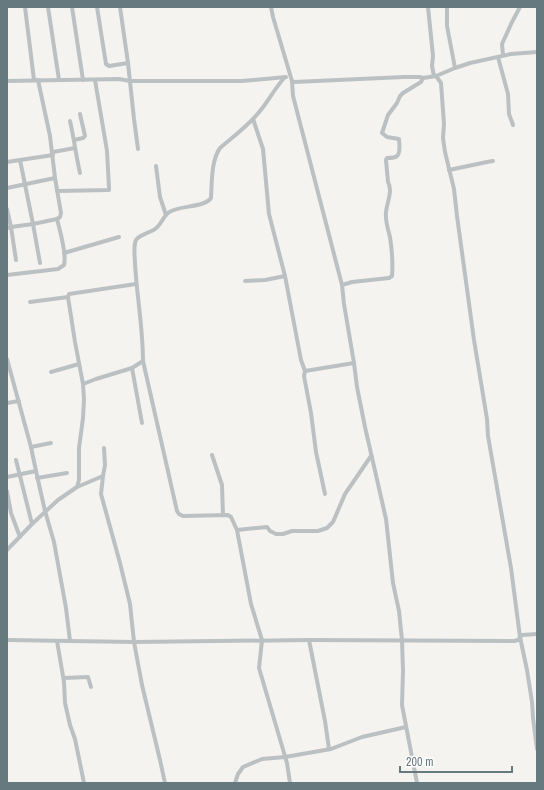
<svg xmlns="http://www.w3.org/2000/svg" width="544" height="790" font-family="'Archivo Narrow',sans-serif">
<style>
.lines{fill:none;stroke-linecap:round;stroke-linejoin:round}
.street{stroke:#bbc0c2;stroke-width:4}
</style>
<rect width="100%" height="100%" fill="#f4f3f0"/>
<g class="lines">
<g class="street">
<path d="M 25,7 L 34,80"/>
<path d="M 48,7 L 59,80"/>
<path d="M 72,7 L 83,80"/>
<path d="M 97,7 L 106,64 L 109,66 L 128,63"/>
<path d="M 120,7 L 128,63 L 134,119 L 138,149"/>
<path d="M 271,7 L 273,17 L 292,81 L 293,96 L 342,285 L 344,304 L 354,363 L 357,387 L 365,427 L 386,519 L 393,583 L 399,611 L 402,640 L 403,671 L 402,705 L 417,783"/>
<path d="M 428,7 L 433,56 L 432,66 L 434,76"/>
<path d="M 447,9 L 447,26 L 455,68"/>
<path d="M 503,55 L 502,44 L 512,22 L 520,7"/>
<path d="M 498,57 L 508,94 L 509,114 L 513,125"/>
<path d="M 436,76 L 441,83 L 444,124 L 443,138 L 445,152 L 454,189 L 457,216 L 474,340 L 487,419 L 488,436 L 511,568 L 520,637 L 527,670 L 532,702 L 533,718 L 537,749"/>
<path d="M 38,80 L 50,136 L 55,178 L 61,213 L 60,217 L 57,219 L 33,224 L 40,263"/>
<path d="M 7,81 L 119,79 L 130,81 L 242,81 L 286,77"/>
<path d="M 292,81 L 294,82 L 404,77 L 420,77 L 423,78 L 436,76 L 455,68 L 470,63 L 511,54 L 537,52"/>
<path d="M 253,119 L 263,149 L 269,214 L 285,276 L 301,360 L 305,371"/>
<path d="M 70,121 C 74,138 76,156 80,173"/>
<path d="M 74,140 L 83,138 L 85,136 L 80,114"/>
<path d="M 53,152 L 75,148"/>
<path d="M 7,162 L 53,155"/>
<path d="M 156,166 L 160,197 L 166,215"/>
<path d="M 449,170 L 487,162 L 493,161"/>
<path d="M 7,188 L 55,178"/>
<path d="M 57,191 L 109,190 L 109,188 L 107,151 L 95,80"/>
<path d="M 7,209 L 11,227 L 7,228"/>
<path d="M 64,253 L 119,237"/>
<path d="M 16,260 L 11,227 L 33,224 L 20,160"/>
<path d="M 7,275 L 58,269 L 64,265 C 67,254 60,231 57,219"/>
<path d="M 245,281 L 265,280 L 285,276"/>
<path d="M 342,285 L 352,282 L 389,278 L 392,276 C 393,263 392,250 390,237 C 388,229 385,221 386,212 C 387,202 393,191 388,182 L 386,160 L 387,158 C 389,158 395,158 397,156 C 401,153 399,143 399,139 L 387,137 L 382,133 L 388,115 L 397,103 L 400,96 L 403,93 L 421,82 L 423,78"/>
<path d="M 68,297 L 75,342 L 83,384"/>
<path d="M 30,302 L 68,297 L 69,294 L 136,284"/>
<path d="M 7,359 L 31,447 L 36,471 L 45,511 L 54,542 L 66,608 L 70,641"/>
<path d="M 143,361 L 177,511 L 179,514 L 183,516 L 228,515 L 231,517 L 237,530 L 251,604 L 262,640 L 259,668 L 287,763 L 290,783"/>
<path d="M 132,368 L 142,423"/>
<path d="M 51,372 L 79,364"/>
<path d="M 7,403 L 19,401"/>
<path d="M 31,447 L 51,443"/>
<path d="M 212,455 L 222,485 L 223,515"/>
<path d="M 16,460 L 32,524"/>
<path d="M 103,476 L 105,465 L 104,448"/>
<path d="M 7,477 L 36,471"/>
<path d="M 37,478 L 67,473"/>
<path d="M 77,487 L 103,476 L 101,494 L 120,563 L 130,604 L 134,642 L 142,685 L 160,760 L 165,783"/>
<path d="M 7,491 L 11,513 L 20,537"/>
<path d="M 325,494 L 316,452 L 311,413 L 304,376 L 305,371 L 354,363"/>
<path d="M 237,530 L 267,527 L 270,531 L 276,534 L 283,534 L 292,531 L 318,531 L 327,528 L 333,522 L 345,494 L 371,456"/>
<path d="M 7,550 L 32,524 L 58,500 L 77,487 L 79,480 L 79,448 L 83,418 L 84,399 L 83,384 L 96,379 L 132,368 L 143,361 C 143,329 137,297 135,264 C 135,257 133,246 136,240 C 140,234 150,233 155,229 C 161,225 163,217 168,213 C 178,205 204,208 211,198 C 212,182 211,161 220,148 C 234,136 249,125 260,111 C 269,100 275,88 285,77"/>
<path d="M 7,640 L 134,642 L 309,640 L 514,641 L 518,640 L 522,635 L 537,634"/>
<path d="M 309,640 L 325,721 L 329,749"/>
<path d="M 57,641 L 64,682 L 65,703 L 70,725 L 75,739 L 84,783"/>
<path d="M 64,678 L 88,677 L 91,687"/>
<path d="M 235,783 L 238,774 L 243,767 L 262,759 L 285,757 L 331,749 L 362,737 L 406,727"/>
</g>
</g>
<rect width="544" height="790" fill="none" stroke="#66797e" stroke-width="16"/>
<path d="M400 766v6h112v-6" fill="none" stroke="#66797e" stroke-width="2"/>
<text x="406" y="766" font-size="12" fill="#66797e" stroke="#ffffff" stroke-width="3" paint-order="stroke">200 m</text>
</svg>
